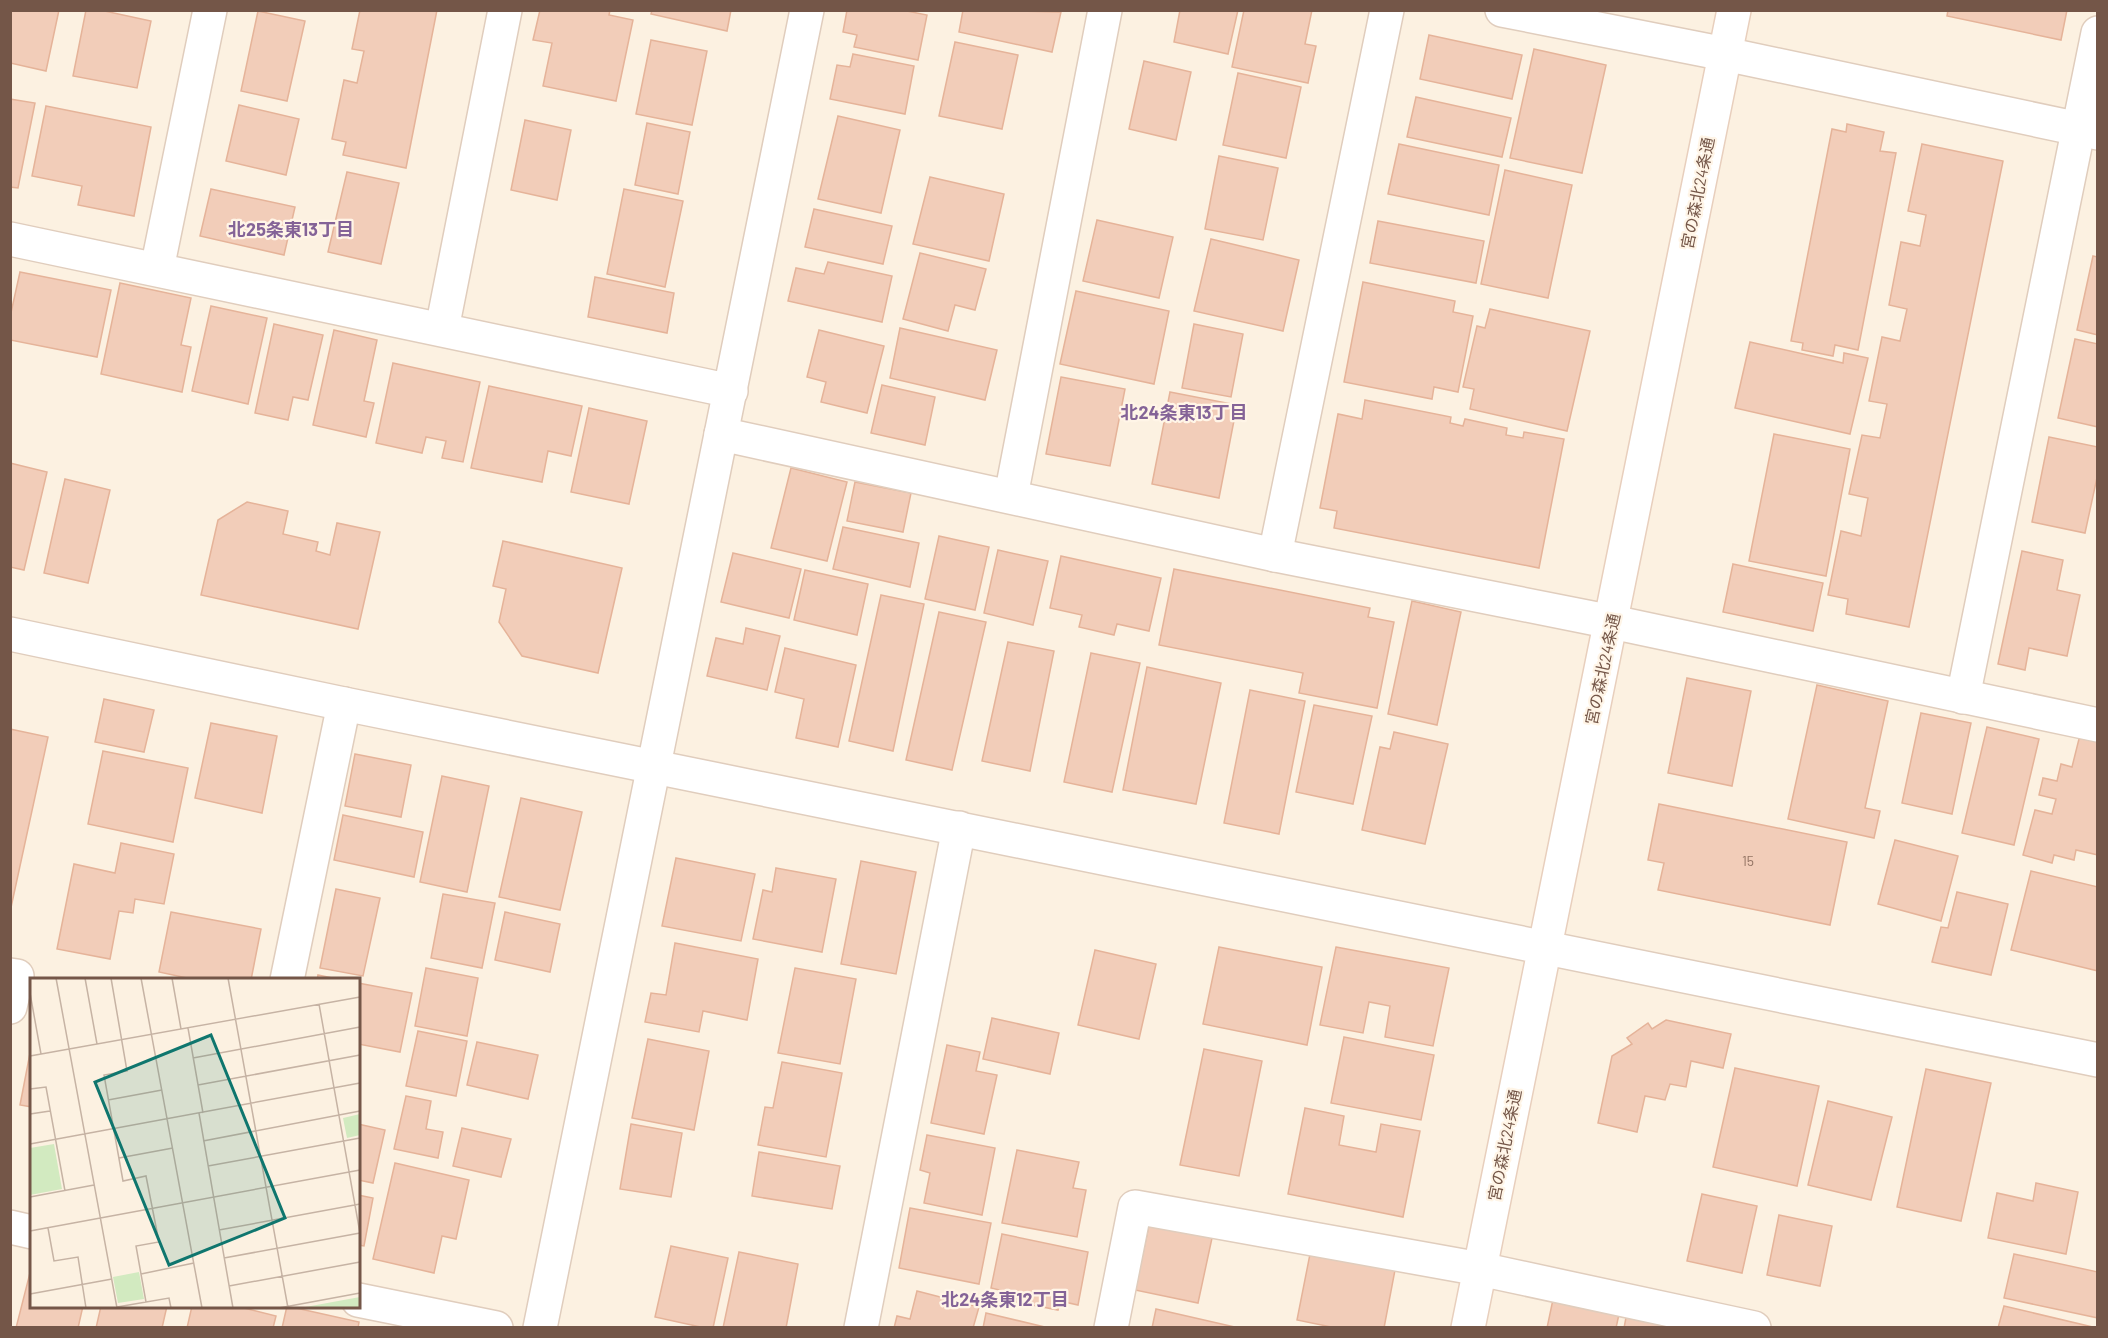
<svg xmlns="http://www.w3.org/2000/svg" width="2108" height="1338" font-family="Barlow,'Noto Sans JP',sans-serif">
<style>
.building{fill:#f2cdb9;stroke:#e5b399;stroke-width:1.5}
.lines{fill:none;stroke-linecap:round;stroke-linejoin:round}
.street-casing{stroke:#e0cdbd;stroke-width:36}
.secondary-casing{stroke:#e8cfbd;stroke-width:36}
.street{stroke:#fff;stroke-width:33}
.secondary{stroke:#fff;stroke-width:33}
.labels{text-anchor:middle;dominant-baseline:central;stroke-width:4.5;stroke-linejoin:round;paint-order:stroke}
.number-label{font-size:14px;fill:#947464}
.street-label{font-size:16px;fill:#745648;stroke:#fff5e7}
.neighbourhood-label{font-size:18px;font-weight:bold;fill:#846397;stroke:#fff5e7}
.inset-road{fill:none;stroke:#c6b3a4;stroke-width:1.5}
.view{fill:#0f766e;fill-opacity:0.15;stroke:#0f766e;stroke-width:3}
.inset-edge{fill:none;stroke:#745648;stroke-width:3}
</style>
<rect width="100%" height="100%" fill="#fcf1e1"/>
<g class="building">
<path d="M 10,10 L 59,10 L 46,71 L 10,63 Z"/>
<path d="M 86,10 L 100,10 L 151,21 L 137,88 L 73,76 Z"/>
<path d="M 360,10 L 437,10 L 406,168 L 343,155 L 346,142 L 332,139 L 344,80 L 357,83 L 364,51 L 352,49 Z"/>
<path d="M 540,10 L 610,10 L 609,15 L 633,20 L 616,101 L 543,86 L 552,43 L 533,40 Z"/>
<path d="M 652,10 L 731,10 L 727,31 L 651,14 Z"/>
<path d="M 847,10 L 902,10 L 927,15 L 918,60 L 854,47 L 857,35 L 843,32 Z"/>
<path d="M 963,10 L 1061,12 L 1052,52 L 959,32 Z"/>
<path d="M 1180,10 L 1238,10 L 1228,54 L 1174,42 Z"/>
<path d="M 1244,10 L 1312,10 L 1305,44 L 1316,46 L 1308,83 L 1232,67 Z"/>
<path d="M 1948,10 L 2067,10 L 2061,40 L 1947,16 Z"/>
<path d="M 258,11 L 305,21 L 287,101 L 241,91 Z"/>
<path d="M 1429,35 L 1522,55 L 1512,99 L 1420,79 Z"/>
<path d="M 651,40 L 707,51 L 692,125 L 636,114 Z"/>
<path d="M 955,42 L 1018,55 L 1002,129 L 939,116 Z"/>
<path d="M 1534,49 L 1606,65 L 1582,173 L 1510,158 Z"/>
<path d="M 853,54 L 914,66 L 905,114 L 830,99 L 837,65 L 850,67 Z"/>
<path d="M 1144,61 L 1191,72 L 1176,140 L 1129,129 Z"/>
<path d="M 1238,73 L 1301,87 L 1286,158 L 1223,145 Z"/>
<path d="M 1416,97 L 1511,118 L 1502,157 L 1407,137 Z"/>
<path d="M 10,99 L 35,103 L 18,188 L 10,187 Z"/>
<path d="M 239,105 L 299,119 L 286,175 L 226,161 Z"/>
<path d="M 46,106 L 151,127 L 134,216 L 78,205 L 82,186 L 32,176 Z"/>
<path d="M 838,116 L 900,130 L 881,213 L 818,199 Z"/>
<path d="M 525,120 L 571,130 L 557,200 L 511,190 Z"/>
<path d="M 647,123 L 690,132 L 678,194 L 635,185 Z"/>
<path d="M 1847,124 L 1884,132 L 1880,151 L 1896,153 L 1858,350 L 1835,345 L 1833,356 L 1802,350 L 1803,343 L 1791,341 L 1832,129 L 1846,132 Z"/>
<path d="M 1399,144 L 1499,165 L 1489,215 L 1388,194 Z"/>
<path d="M 1922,144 L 2003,161 L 1909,627 L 1846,614 L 1848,599 L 1828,595 L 1841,531 L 1861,536 L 1868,498 L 1849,494 L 1862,435 L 1880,438 L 1887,404 L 1869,401 L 1882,337 L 1900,341 L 1907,309 L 1889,305 L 1901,242 L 1920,246 L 1926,215 L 1908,211 Z"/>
<path d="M 1219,156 L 1278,168 L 1263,240 L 1205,229 Z"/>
<path d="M 1505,170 L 1572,185 L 1548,298 L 1481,284 Z"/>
<path d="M 347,172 L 399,183 L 381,264 L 328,252 Z"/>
<path d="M 930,177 L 1004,194 L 989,261 L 913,244 Z"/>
<path d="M 211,189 L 295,207 L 284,255 L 200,236 Z"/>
<path d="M 624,189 L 683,201 L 665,287 L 607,274 Z"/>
<path d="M 814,209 L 892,226 L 883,264 L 805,247 Z"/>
<path d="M 1097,220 L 1173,237 L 1159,298 L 1083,281 Z"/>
<path d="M 1378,221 L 1484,241 L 1476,283 L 1370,263 Z"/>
<path d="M 1211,239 L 1299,260 L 1283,331 L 1194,311 Z"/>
<path d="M 920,253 L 986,269 L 975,310 L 955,305 L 948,331 L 903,319 Z"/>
<path d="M 2093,256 L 2098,257 L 2098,335 L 2077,330 Z"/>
<path d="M 828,262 L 892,276 L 882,322 L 788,301 L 796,268 L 824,274 Z"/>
<path d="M 20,272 L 111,290 L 97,357 L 10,340 L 10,317 Z"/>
<path d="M 595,277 L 674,293 L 667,333 L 588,317 Z"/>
<path d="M 1363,282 L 1455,301 L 1453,312 L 1473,316 L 1458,392 L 1434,387 L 1432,399 L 1344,382 Z"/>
<path d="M 120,283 L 191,298 L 181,345 L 191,347 L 182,392 L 101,374 Z"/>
<path d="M 1076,291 L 1169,311 L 1154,384 L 1060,364 Z"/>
<path d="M 211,306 L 267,318 L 248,404 L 192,391 Z"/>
<path d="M 1490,309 L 1590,331 L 1567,431 L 1470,409 L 1474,389 L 1463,387 L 1477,326 L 1485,328 Z"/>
<path d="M 274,324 L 323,335 L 308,400 L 293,397 L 288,420 L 255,413 Z"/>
<path d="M 1194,324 L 1243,334 L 1231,397 L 1182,388 Z"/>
<path d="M 900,328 L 997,350 L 985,400 L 890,378 Z"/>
<path d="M 334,330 L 377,340 L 364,401 L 374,403 L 366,437 L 313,425 Z"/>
<path d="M 819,330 L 884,346 L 867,413 L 821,402 L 826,382 L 807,377 Z"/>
<path d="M 2075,339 L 2098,344 L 2098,427 L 2058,418 Z"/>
<path d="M 1750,342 L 1843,363 L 1844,353 L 1868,358 L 1850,434 L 1735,408 Z"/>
<path d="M 393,363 L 480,382 L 463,462 L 442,458 L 446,441 L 426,437 L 422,453 L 376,443 Z"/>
<path d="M 1061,377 L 1125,389 L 1110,466 L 1046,454 Z"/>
<path d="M 882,385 L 935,397 L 925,445 L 871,433 Z"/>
<path d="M 489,386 L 582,406 L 571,456 L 548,451 L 542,482 L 471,468 Z"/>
<path d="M 1170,392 L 1237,405 L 1219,498 L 1152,484 Z"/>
<path d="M 1365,400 L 1451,417 L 1450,423 L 1463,426 L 1465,419 L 1507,428 L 1506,435 L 1523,438 L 1524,432 L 1564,439 L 1539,568 L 1334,528 L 1337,511 L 1320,508 L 1338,414 L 1362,419 Z"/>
<path d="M 589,408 L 647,421 L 629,504 L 571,492 Z"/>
<path d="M 1774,434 L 1850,449 L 1826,576 L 1749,561 Z"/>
<path d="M 2049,437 L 2098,447 L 2098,473 L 2085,533 L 2032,522 Z"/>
<path d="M 10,463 L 47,472 L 24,570 L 10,567 Z"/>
<path d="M 791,468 L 847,482 L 827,561 L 771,548 Z"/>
<path d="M 65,479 L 110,490 L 88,583 L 44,573 Z"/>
<path d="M 855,482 L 911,493 L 903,532 L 847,521 Z"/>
<path d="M 247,502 L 288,511 L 283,534 L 318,542 L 316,551 L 330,555 L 337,523 L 380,532 L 358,629 L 201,595 L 218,520 Z"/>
<path d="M 843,527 L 919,543 L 910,587 L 833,569 Z"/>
<path d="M 939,536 L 989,547 L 975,610 L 925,599 Z"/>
<path d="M 503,541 L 622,568 L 598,673 L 522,656 L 499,622 L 506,589 L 493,586 Z"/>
<path d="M 998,550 L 1048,561 L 1033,625 L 984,613 Z"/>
<path d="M 2022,551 L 2063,560 L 2057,590 L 2080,595 L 2067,656 L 2029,648 L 2025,670 L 1998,664 Z"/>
<path d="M 733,553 L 801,569 L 789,618 L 721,602 Z"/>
<path d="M 1061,556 L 1161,578 L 1149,631 L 1117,624 L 1114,635 L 1079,627 L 1082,615 L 1050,608 Z"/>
<path d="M 1733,564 L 1823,583 L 1813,631 L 1723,612 Z"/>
<path d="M 1174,569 L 1370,608 L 1368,617 L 1394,622 L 1377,708 L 1299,693 L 1303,673 L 1159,645 Z"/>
<path d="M 805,570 L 868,584 L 857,635 L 794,620 Z"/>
<path d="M 881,595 L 924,604 L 893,751 L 849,741 Z"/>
<path d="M 1412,601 L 1461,612 L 1437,725 L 1388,714 Z"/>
<path d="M 939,612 L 986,622 L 952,770 L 906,760 Z"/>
<path d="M 746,628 L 780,636 L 767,690 L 707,676 L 716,638 L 743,644 Z"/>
<path d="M 1008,642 L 1054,651 L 1030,771 L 982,761 Z"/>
<path d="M 785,648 L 856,665 L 838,747 L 796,738 L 804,699 L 775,692 Z"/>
<path d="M 1091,653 L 1140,663 L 1112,792 L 1064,782 Z"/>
<path d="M 1147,667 L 1221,683 L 1196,804 L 1123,790 Z"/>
<path d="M 1687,678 L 1751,691 L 1732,786 L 1668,773 Z"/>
<path d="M 1817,685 L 1888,701 L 1865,808 L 1880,811 L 1874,838 L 1788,819 Z"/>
<path d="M 1250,690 L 1305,701 L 1279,834 L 1224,823 Z"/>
<path d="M 104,699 L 154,710 L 144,752 L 95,742 Z"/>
<path d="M 1314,705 L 1372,716 L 1353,804 L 1296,792 Z"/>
<path d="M 1921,713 L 1971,723 L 1952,814 L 1902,803 Z"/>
<path d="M 211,723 L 277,736 L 262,813 L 195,798 Z"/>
<path d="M 1987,727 L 2039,739 L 2014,845 L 1962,833 Z"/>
<path d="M 10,729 L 48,737 L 10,912 Z"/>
<path d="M 2081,731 L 2098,735 L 2098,855 L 2076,850 L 2074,860 L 2054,855 L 2052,863 L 2023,855 L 2035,810 L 2052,814 L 2056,799 L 2039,795 L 2043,778 L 2057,781 L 2061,764 L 2072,767 Z"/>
<path d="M 1394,732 L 1448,744 L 1425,844 L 1362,830 L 1380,747 L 1390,749 Z"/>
<path d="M 103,751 L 188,768 L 173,842 L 88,824 Z"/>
<path d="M 355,754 L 411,765 L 401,817 L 345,806 Z"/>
<path d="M 442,776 L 489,786 L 467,892 L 420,882 Z"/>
<path d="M 521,798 L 582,812 L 560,910 L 499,897 Z"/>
<path d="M 1659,804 L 1847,842 L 1830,925 L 1658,890 L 1664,863 L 1648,860 Z"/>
<path d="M 343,815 L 423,832 L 414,877 L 334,860 Z"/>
<path d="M 1895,840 L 1958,856 L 1941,921 L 1878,904 Z"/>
<path d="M 121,843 L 174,854 L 164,904 L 135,899 L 133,913 L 119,911 L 110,959 L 57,949 L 74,864 L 115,873 Z"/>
<path d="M 676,858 L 755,874 L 741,941 L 662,926 Z"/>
<path d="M 861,861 L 916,872 L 896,974 L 841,964 Z"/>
<path d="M 776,868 L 836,879 L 822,952 L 753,939 L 763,890 L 772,892 Z"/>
<path d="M 2031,871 L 2098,887 L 2098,971 L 2011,950 Z"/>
<path d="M 336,889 L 380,898 L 363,976 L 320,968 Z"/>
<path d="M 1957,892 L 2008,904 L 1991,975 L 1932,962 L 1941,927 L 1948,928 Z"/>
<path d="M 443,894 L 495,903 L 482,968 L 431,958 Z"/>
<path d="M 171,912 L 261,929 L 251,980 L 196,980 L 159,972 Z"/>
<path d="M 505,912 L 560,924 L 550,972 L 495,960 Z"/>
<path d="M 675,943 L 758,959 L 747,1020 L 703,1011 L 699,1032 L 645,1022 L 651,993 L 666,995 Z"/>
<path d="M 1219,947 L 1322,967 L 1307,1045 L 1203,1024 Z"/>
<path d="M 1336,947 L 1449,968 L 1433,1046 L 1385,1037 L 1390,1006 L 1369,1002 L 1363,1033 L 1320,1025 Z"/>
<path d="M 1095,950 L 1156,964 L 1139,1039 L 1078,1025 Z"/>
<path d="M 426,968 L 478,978 L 467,1036 L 415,1026 Z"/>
<path d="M 795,968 L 856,979 L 840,1064 L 778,1053 Z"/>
<path d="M 318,975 L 342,980 L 317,980 Z"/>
<path d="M 358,983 L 412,993 L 400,1052 L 358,1044 Z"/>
<path d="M 992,1018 L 1059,1033 L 1050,1074 L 983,1059 Z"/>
<path d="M 1666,1020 L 1731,1034 L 1723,1068 L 1691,1061 L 1686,1087 L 1670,1084 L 1665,1100 L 1645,1096 L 1637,1132 L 1598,1123 L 1612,1056 L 1632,1044 L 1627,1038 L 1648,1023 L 1652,1029 Z"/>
<path d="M 418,1031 L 467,1041 L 456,1096 L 406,1086 Z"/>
<path d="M 1344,1037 L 1434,1055 L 1421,1120 L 1331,1103 Z"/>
<path d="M 648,1039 L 709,1051 L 694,1130 L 632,1118 Z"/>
<path d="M 477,1042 L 538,1055 L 528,1099 L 467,1085 Z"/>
<path d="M 947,1045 L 980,1052 L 976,1071 L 997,1075 L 984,1134 L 931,1123 Z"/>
<path d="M 31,1048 L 32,1048 L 32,1107 L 20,1105 Z"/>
<path d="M 1204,1049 L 1262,1061 L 1239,1176 L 1180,1165 Z"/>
<path d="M 782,1062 L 842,1073 L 826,1157 L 758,1145 L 765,1107 L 773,1108 Z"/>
<path d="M 1735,1068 L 1819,1086 L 1797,1186 L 1713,1167 Z"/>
<path d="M 1926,1069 L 1991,1083 L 1961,1221 L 1897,1207 Z"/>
<path d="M 406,1096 L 431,1101 L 426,1129 L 443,1132 L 438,1158 L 394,1149 Z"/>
<path d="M 1828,1101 L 1892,1117 L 1871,1200 L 1808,1185 Z"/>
<path d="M 1305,1108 L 1344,1116 L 1339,1145 L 1376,1152 L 1381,1124 L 1420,1131 L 1403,1217 L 1288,1194 Z"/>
<path d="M 358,1124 L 385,1130 L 373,1183 L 358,1180 Z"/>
<path d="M 631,1124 L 682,1133 L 671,1197 L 620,1189 Z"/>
<path d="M 462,1128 L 511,1139 L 501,1177 L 453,1166 Z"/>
<path d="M 927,1135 L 995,1148 L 982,1215 L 924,1203 L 930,1173 L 920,1170 Z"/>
<path d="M 1017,1150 L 1079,1162 L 1073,1188 L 1086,1190 L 1077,1237 L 1002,1223 Z"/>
<path d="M 759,1152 L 840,1166 L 832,1209 L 752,1196 Z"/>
<path d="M 395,1163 L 469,1180 L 456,1239 L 442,1236 L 434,1273 L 373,1259 Z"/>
<path d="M 2036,1183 L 2078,1192 L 2066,1254 L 1988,1238 L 1997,1193 L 2033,1201 Z"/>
<path d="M 1702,1194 L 1757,1206 L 1742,1273 L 1687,1261 Z"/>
<path d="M 358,1195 L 373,1198 L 364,1246 L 358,1245 Z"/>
<path d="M 910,1208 L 991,1223 L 979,1284 L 899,1268 Z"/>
<path d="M 1779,1215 L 1832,1226 L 1820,1286 L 1767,1275 Z"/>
<path d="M 1149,1225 L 1212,1238 L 1198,1303 L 1135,1290 Z"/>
<path d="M 1002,1234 L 1088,1252 L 1078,1305 L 1060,1301 L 1058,1310 L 1007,1300 L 1008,1292 L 991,1288 Z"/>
<path d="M 671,1246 L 728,1258 L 713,1328 L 705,1328 L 655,1317 Z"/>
<path d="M 739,1252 L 798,1264 L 786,1328 L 723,1328 Z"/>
<path d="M 1310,1254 L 1395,1270 L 1384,1328 L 1336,1328 L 1297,1320 Z"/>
<path d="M 2014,1254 L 2098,1272 L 2098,1318 L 2004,1298 Z"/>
<path d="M 32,1265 L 32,1306 L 83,1306 L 78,1328 L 16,1328 Z"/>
<path d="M 1555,1290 L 1621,1305 L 1616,1328 L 1547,1328 Z"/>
<path d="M 917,1291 L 979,1307 L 973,1328 L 894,1328 L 897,1316 L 910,1319 Z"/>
<path d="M 101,1306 L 167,1306 L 162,1328 L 96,1328 Z"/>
<path d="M 192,1306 L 236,1306 L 276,1316 L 273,1328 L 187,1328 Z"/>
<path d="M 287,1306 L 359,1322 L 358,1328 L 282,1328 Z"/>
<path d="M 2004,1306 L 2097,1328 L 1998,1328 Z"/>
<path d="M 1628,1307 L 1696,1328 L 1624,1328 Z"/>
<path d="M 1156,1309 L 1239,1328 L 1152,1328 Z"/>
<path d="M 986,1313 L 1049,1328 L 983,1328 Z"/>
</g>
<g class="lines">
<defs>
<g id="street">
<path d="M 1502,10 L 1725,54 L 2098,133"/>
<path d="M 10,239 L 731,391"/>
<path d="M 157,269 L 210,10"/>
<path d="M 442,329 L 505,10"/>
<path d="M 721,434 L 1275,555 L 1612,622 L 2098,725"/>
<path d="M 1011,496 L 1105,10"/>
<path d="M 1275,555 L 1387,10"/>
<path d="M 10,634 L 344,704 L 2098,1060"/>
<path d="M 1963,697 L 2098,33"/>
<path d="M 10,975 L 17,976 L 10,1007"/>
<path d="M 287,980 L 344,704"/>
<path d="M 10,1227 L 32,1232"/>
<path d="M 358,1300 L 496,1328"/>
<path d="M 540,1328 L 807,10"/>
<path d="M 861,1328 L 959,828"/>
<path d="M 1111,1328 L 1135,1207 L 1480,1269 L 1754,1328"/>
</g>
<path id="secondary" d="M 1468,1328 L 1734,10"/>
</defs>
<use href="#street" class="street-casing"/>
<use href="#secondary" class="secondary-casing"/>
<use href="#street" class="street"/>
<use href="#secondary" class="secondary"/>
</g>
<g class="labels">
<g class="number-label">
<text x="1748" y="860">15</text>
</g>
<g class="street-label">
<text transform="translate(1697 193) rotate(-79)">宮の森北24条通</text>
<text transform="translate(1602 669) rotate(-78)">宮の森北24条通</text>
<text transform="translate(1504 1145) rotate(-79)">宮の森北24条通</text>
</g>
<g class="neighbourhood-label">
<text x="291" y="229">北25条東13丁目</text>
<text x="1184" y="412">北24条東13丁目</text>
<text x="1005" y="1299">北24条東12丁目</text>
</g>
</g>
<g transform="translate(30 978)">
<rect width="330" height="330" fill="#fcf1e1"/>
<path d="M 330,136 L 330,157 L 317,160 L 313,140 ZM 24,166 L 32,211 L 0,217 L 0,170 ZM 109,294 L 114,321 L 88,325 L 83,299 ZM 330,319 L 330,330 L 270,330 Z" fill="#d2eac0"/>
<path class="inset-road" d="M 26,0 L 87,330M 55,0 L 67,66M 81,0 L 97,93 L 74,97 L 93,203 L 116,198 L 129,264 L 106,268 L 116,324M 111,0 L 172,330M 142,0 L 151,51M 198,0 L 258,330M 0,15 L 11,76M 289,26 L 330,255M 158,50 L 173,135M 0,78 L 330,19M 163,80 L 330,49M 168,107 L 330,77M 0,111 L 16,109 L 35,213M 78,122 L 132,112M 169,135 L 203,330M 0,136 L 20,133M 173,163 L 330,133M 0,166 L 330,105M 89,180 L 143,170M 178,188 L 330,160M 0,219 L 64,207M 18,250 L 24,283 L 48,279 L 56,330M 189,252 L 330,226M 0,253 L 330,192M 194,280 L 330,255M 111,296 L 164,285M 199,308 L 330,284M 0,316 L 82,301M 87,329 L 139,320 L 141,330M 249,330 L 330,315"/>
<path class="view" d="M 181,57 L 255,240 L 139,287 L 65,104 Z"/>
<rect width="330" height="330" class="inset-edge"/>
</g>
<rect width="2108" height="1338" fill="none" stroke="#745648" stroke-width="24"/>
</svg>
